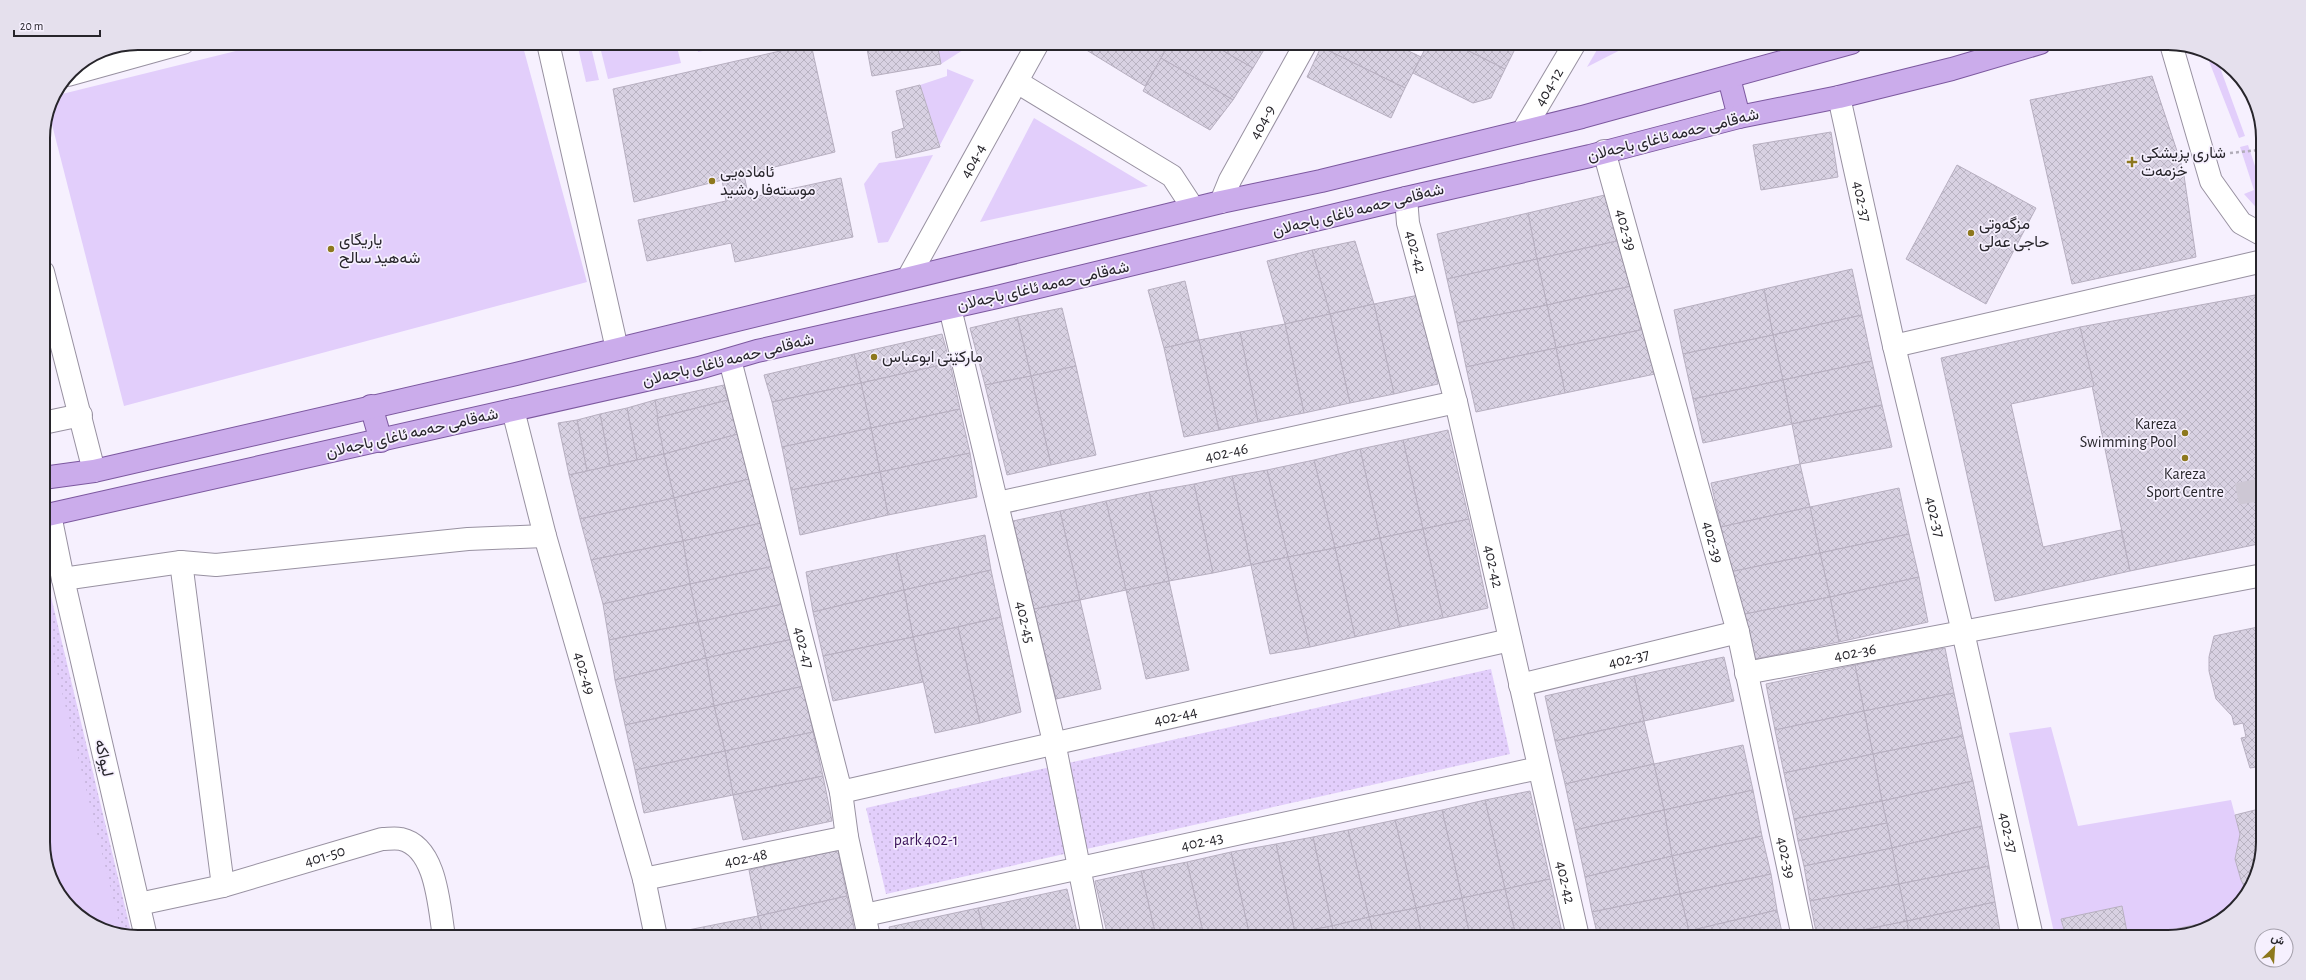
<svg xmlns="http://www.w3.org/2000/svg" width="2306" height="980" font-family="'Alegreya Sans',Vazirmatn,sans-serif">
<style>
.grass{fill:url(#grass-dots)}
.garden{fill:#e2cefb}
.building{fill:url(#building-cross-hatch);stroke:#b7afc0}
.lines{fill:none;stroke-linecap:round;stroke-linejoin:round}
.minor-tunnel{stroke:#cdc7d4;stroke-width:22;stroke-dasharray:22 11;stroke-linecap:butt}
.minor-casing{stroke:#9891a1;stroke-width:24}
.major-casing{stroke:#7c589f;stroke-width:24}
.path{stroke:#b2adb9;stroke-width:2.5;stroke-dasharray:3 3;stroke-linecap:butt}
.minor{stroke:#fff;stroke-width:22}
.major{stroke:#cbaceb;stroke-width:22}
.poi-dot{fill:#8d781d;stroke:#f6f0fe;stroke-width:1.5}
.labels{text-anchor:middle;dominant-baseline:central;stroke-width:3.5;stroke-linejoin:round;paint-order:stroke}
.street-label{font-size:16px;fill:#27252b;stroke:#f6f0fe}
.poi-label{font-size:16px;fill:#27252b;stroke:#f6f0fe;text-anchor:start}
.park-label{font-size:16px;fill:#380f58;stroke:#f6f0fe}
.rim{fill:none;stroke:#27252b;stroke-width:2}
</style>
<defs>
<pattern id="grass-dots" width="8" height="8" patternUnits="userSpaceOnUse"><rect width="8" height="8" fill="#e2cefb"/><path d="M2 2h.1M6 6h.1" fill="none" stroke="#c2b1d7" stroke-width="1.8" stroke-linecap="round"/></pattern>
<pattern id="building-cross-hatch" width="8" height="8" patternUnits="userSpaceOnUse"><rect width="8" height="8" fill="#d8d1e2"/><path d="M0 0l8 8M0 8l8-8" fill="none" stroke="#b9b3c2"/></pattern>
</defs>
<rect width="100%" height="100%" fill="#f6f0fe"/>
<g class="grass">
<path d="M 43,563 L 132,936 L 102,930 L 62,900 L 43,848 Z"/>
<path d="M 1491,669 L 1510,754 L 886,894 L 866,808 Z"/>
</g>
<g class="garden">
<path d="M 268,43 L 522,43 L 587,282 L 124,406 L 48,109 L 54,96 Z"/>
<path d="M 577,43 L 590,43 L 599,80 L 586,82 Z"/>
<path d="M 599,43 L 676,43 L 681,63 L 608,79 Z"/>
<path d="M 696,43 L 741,43 L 698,52 Z"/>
<path d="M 937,43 L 974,43 L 941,64 Z"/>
<path d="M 1601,43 L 1634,43 L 1587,67 Z"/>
<path d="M 2190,47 L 2204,50 L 2218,62 L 2245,136 L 2239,138 L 2207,56 L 2200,53 L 2192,55 Z"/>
<path d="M 947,69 L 974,80 L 940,145 L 920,85 L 947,76 Z"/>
<path d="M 1034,118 L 1148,186 L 980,222 Z"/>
<path d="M 2248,145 L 2263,190 L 2263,215 L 2244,194 L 2254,190 L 2240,147 Z"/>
<path d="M 933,155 L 888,242 L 878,243 L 864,184 L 879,163 Z"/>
<path d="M 43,616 L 122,934 L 102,930 L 62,900 L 43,848 Z"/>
<path d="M 2051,727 L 2078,826 L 2231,800 L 2240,834 L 2235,859 L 2246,890 L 2223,919 L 2137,937 L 2128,937 L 2122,906 L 2061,919 L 2065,937 L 2055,937 L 2009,733 Z"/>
</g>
<g class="building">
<path d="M 866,43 L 937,43 L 941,64 L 872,76 Z"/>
<path d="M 1075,43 L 1170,43 L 1145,86 Z"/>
<path d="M 1170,43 L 1210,43 L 1253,68 L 1233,100 L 1161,58 Z"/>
<path d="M 1210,43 L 1268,43 L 1253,68 Z"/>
<path d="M 1323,43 L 1392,43 L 1421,57 L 1405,88 L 1321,47 Z"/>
<path d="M 1428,43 L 1453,43 L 1505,69 L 1491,98 L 1473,103 L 1413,73 Z"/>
<path d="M 1453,43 L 1518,43 L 1505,69 Z"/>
<path d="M 811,44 L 835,152 L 634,202 L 613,89 Z"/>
<path d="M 1321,47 L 1405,88 L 1391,118 L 1307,77 Z"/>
<path d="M 1161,58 L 1233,100 L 1210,130 L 1143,91 Z"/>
<path d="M 2152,76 L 2183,169 L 2196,257 L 2072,284 L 2030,100 Z"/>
<path d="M 920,85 L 940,147 L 896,158 L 892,132 L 904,128 L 896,91 Z"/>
<path d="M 1831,132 L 1838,177 L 1761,190 L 1753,145 Z"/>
<path d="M 1957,165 L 2036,208 L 1986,304 L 1906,259 Z"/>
<path d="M 744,175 L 749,198 L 841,178 L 853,237 L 735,262 L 731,243 L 647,261 L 638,220 L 726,201 L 722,180 Z"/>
<path d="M 1609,194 L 1626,239 L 1537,259 L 1528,213 Z"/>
<path d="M 1528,213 L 1537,259 L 1447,279 L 1437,234 Z"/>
<path d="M 1626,239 L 1636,285 L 1547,305 L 1537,259 Z"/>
<path d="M 1355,241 L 1374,304 L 1330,314 L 1312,250 Z"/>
<path d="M 1312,250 L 1330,314 L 1285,324 L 1267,261 Z"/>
<path d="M 1537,259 L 1547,305 L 1457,323 L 1447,279 Z"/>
<path d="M 1852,269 L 1862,315 L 1773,335 L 1764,289 Z"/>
<path d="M 1185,281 L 1199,340 L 1164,348 L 1148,290 Z"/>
<path d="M 1636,285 L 1645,329 L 1556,348 L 1547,305 Z"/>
<path d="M 1764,289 L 1773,335 L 1683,354 L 1674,310 Z"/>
<path d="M 1419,295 L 1438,384 L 1394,394 L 1374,304 Z"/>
<path d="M 2255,295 L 2263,332 L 2263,543 L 2130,571 L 2080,327 Z"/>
<path d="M 1374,304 L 1394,394 L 1350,403 L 1330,314 Z"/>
<path d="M 1547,305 L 1556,348 L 1466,367 L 1457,323 Z"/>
<path d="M 1062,308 L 1076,366 L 1031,376 L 1017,317 Z"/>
<path d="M 1330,314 L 1350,403 L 1304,413 L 1285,324 Z"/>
<path d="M 1862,315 L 1872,361 L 1783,380 L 1773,335 Z"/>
<path d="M 1017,317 L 1031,376 L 985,385 L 970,328 Z"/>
<path d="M 1285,324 L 1304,413 L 1258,422 L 1240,332 Z"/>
<path d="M 2080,327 L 2094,386 L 2011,404 L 2043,547 L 2121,530 L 2130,571 L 1995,601 L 1941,358 Z"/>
<path d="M 1645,329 L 1655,374 L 1565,393 L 1556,348 Z"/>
<path d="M 1240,332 L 1258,422 L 1219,430 L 1199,340 Z"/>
<path d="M 942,334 L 950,363 L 861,383 L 854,354 Z"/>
<path d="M 1773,335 L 1783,380 L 1693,399 L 1683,354 Z"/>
<path d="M 1199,340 L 1219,430 L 1184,437 L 1164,348 Z"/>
<path d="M 1556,348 L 1565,393 L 1476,412 L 1466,367 Z"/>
<path d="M 854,354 L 861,383 L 772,402 L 764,375 Z"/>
<path d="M 1872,361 L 1882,405 L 1792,424 L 1783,380 Z"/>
<path d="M 950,363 L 960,409 L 871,428 L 861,383 Z"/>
<path d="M 1076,366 L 1096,455 L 1051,465 L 1031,376 Z"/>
<path d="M 1031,376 L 1051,465 L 1007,475 L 985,385 Z"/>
<path d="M 1783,380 L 1792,424 L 1703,443 L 1693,399 Z"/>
<path d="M 861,383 L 871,428 L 782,447 L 772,402 Z"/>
<path d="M 724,385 L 728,400 L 657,418 L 655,400 Z"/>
<path d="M 655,400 L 664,454 L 637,460 L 627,408 Z"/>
<path d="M 728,400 L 738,434 L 664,454 L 657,418 Z"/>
<path d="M 1882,405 L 1892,447 L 1800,464 L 1792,424 Z"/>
<path d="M 627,408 L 637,460 L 610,466 L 600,414 Z"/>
<path d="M 960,409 L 970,453 L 880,472 L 871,428 Z"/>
<path d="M 600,414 L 610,466 L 587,471 L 577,420 Z"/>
<path d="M 577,420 L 587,471 L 569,475 L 558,423 Z"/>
<path d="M 871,428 L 880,472 L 791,490 L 782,447 Z"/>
<path d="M 1448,430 L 1469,519 L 1423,529 L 1403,440 Z"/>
<path d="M 738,434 L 749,479 L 674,498 L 664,454 Z"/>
<path d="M 1403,440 L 1423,529 L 1380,538 L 1360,449 Z"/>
<path d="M 1360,449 L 1380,538 L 1335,548 L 1314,460 Z"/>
<path d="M 970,453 L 977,497 L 888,515 L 880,472 Z"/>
<path d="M 664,454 L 674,498 L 580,519 L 569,475 Z"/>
<path d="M 1314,460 L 1335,548 L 1288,557 L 1267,470 Z"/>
<path d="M 1800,464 L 1810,507 L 1721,527 L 1711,483 Z"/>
<path d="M 1267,470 L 1288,557 L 1251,565 L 1232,476 Z"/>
<path d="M 880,472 L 888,515 L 800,535 L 791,490 Z"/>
<path d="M 1232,476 L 1251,565 L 1213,573 L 1194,484 Z"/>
<path d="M 749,479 L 761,523 L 683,541 L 674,498 Z"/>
<path d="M 1194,484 L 1213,573 L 1169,581 L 1149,492 Z"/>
<path d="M 1899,488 L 1909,534 L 1820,553 L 1810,507 Z"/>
<path d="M 1149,492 L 1169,581 L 1126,590 L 1106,501 Z"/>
<path d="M 674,498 L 683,541 L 591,560 L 580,519 Z"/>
<path d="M 1106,501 L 1126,590 L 1080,600 L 1060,511 Z"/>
<path d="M 1810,507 L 1820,553 L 1730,572 L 1721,527 Z"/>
<path d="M 1060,511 L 1080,600 L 1034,609 L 1013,521 Z"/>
<path d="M 1469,519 L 1488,608 L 1443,618 L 1423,529 Z"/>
<path d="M 761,523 L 774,566 L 690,584 L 683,541 Z"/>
<path d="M 1423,529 L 1443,618 L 1400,627 L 1380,538 Z"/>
<path d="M 1909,534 L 1919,577 L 1830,597 L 1820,553 Z"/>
<path d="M 985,535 L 991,570 L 904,590 L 896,553 Z"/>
<path d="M 1380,538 L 1400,627 L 1355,637 L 1335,548 Z"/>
<path d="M 683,541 L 690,584 L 603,604 L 591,560 Z"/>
<path d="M 1335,548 L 1355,637 L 1310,647 L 1288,557 Z"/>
<path d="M 896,553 L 904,590 L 813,612 L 806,572 Z"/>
<path d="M 1820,553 L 1830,597 L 1740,615 L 1730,572 Z"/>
<path d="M 1288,557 L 1310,647 L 1270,654 L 1251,565 Z"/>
<path d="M 774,566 L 783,604 L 698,622 L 690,584 Z"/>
<path d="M 991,570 L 1001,617 L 913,637 L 904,590 Z"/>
<path d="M 1919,577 L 1928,622 L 1839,642 L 1830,597 Z"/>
<path d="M 1169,581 L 1189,670 L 1146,679 L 1126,590 Z"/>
<path d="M 690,584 L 698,622 L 609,640 L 603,604 Z"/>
<path d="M 904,590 L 913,637 L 823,656 L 813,612 Z"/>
<path d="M 1830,597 L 1839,642 L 1750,660 L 1740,615 Z"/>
<path d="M 1080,600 L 1101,689 L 1056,699 L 1034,609 Z"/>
<path d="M 783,604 L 793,639 L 706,658 L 698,622 Z"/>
<path d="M 1001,617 L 1021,712 L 980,723 L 958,627 Z"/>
<path d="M 698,622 L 706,658 L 615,680 L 609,640 Z"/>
<path d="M 2263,626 L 2263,766 L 2250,768 L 2241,738 L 2246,737 L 2243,723 L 2234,725 L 2232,716 L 2216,699 L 2209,671 L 2209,657 L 2214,636 Z"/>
<path d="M 958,627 L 980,723 L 935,733 L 913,637 Z"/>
<path d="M 913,637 L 923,682 L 833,701 L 823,656 Z"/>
<path d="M 793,639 L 804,686 L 714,706 L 706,658 Z"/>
<path d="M 1945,648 L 1954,693 L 1864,711 L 1855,665 Z"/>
<path d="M 1724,657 L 1734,701 L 1644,721 L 1634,676 Z"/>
<path d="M 706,658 L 714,706 L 625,725 L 615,680 Z"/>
<path d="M 1855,665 L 1864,711 L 1775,730 L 1766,684 Z"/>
<path d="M 1634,676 L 1644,721 L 1555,741 L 1545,696 Z"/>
<path d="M 804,686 L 813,732 L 725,751 L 714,706 Z"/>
<path d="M 1954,693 L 1963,736 L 1873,754 L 1864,711 Z"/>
<path d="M 714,706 L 725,751 L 635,770 L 625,725 Z"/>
<path d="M 1864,711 L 1873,754 L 1784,773 L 1775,730 Z"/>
<path d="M 1644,721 L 1654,764 L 1565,784 L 1555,741 Z"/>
<path d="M 813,732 L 823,776 L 733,795 L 725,751 Z"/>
<path d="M 1963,736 L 1973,781 L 1882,801 L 1873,754 Z"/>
<path d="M 1743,745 L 1753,790 L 1664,810 L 1654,764 Z"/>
<path d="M 725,751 L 733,795 L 644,813 L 635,770 Z"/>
<path d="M 1873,754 L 1882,801 L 1794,819 L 1784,773 Z"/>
<path d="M 1654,764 L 1664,810 L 1575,830 L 1565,784 Z"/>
<path d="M 823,776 L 832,821 L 743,840 L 733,795 Z"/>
<path d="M 1973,781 L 1982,826 L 1892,848 L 1882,801 Z"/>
<path d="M 1753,790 L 1762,836 L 1672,856 L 1664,810 Z"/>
<path d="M 1530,791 L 1550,879 L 1505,889 L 1485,800 Z"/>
<path d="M 1485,800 L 1505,889 L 1462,898 L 1442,810 Z"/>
<path d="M 1882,801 L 1887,823 L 1798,841 L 1794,819 Z"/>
<path d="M 2263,808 L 2263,842 L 2256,878 L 2246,890 L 2241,880 L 2235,859 L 2240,834 L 2235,815 Z"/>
<path d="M 1442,810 L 1462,898 L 1416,908 L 1395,820 Z"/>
<path d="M 1664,810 L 1672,856 L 1585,877 L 1575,830 Z"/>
<path d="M 1395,820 L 1416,908 L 1369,917 L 1348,830 Z"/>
<path d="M 1887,823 L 1892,848 L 1804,866 L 1798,841 Z"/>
<path d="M 1982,826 L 1989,866 L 1899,884 L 1892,848 Z"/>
<path d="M 1348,830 L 1369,917 L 1332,926 L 1313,837 Z"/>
<path d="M 1762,836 L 1771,874 L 1680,894 L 1672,856 Z"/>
<path d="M 1313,837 L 1332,926 L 1295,933 L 1276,844 Z"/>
<path d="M 1276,844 L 1295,933 L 1274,937 L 1250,937 L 1231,852 Z"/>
<path d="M 1892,848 L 1899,884 L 1810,901 L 1804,866 Z"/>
<path d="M 838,850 L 847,896 L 758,916 L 749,870 Z"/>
<path d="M 1231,852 L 1250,937 L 1204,937 L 1187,862 Z"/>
<path d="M 1672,856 L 1680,894 L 1592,912 L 1585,877 Z"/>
<path d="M 1187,862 L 1204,937 L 1156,937 L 1141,871 Z"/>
<path d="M 1989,866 L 1995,902 L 1907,921 L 1899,884 Z"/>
<path d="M 1141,871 L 1156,937 L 1108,937 L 1095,881 Z"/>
<path d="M 1771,874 L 1777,910 L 1689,931 L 1680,894 Z"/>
<path d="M 1550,879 L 1563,937 L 1516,937 L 1505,889 Z"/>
<path d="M 1899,884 L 1907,921 L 1828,937 L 1817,937 L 1810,901 Z"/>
<path d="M 1067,889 L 1077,932 L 1054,937 L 984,937 L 978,908 Z"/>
<path d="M 1505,889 L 1516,937 L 1470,937 L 1462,898 Z"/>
<path d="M 1680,894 L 1689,931 L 1660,937 L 1598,937 L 1592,912 Z"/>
<path d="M 847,896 L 856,937 L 763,937 L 758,916 Z"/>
<path d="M 1462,898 L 1470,937 L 1422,937 L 1416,908 Z"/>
<path d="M 1995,902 L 2001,937 L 1909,937 L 1907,921 Z"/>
<path d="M 2122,906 L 2128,937 L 2066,937 L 2061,919 Z"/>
<path d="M 978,908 L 984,937 L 891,937 L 889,927 Z"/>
<path d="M 1416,908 L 1422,937 L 1374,937 L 1369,917 Z"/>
<path d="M 1777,910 L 1783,937 L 1690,937 L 1689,931 Z"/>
<path d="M 758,916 L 763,937 L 669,937 L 668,934 Z"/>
<path d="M 1369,917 L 1374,937 L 1335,937 L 1332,926 Z"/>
<path d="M 2223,919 L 2168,937 L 2137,937 Z"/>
<path d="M 1907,921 L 1909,937 L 1828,937 Z"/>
<path d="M 1332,926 L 1335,937 L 1295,937 L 1295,933 Z"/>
<path d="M 1689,931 L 1690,937 L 1660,937 Z"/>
<path d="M 1077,932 L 1078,937 L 1054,937 Z"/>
</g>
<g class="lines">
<path class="minor-tunnel" d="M 2237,494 L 2263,489"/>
<defs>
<g id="minor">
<path d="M 548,43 L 617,349"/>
<path d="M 2171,44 L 2211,181 L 2241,223 L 2263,235"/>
<path d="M 68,75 L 183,43"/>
<path d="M 1017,82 L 1172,176 L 1193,208"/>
<path id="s1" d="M 1839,97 L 1894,346 L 1963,632 L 2032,937"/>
<path id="s2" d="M 1523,131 L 1575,43"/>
<path id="s3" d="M 1604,151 L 1738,632 L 1803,937"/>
<path id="s4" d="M 1406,198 L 1408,223 L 1456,402 L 1578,937"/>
<path id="s5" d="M 1221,202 L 1230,180 L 1306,43"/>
<path d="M 43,272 L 94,471"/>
<path id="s6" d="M 908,278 L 1038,43"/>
<path id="s7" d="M 950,308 L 1054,742 L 1093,937"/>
<path d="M 1894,346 L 2263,261"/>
<path id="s8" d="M 730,360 L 841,792 L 847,837 L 869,937"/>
<path id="s9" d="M 513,410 L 545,536 L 644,879 L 656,937"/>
<path d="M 43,423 L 81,415"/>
<path id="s10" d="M 998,503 L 1456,402"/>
<path d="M 50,515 L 63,579 L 146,937"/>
<path d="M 181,562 L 223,886"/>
<path d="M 63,579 L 181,562 L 216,565 L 468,539 L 545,536"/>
<path id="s11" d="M 1746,673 L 2263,575"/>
<path id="s12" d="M 1520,685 L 1738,632"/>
<path id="s13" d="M 841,792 L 1510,640"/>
<path id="s14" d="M 644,879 L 847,837"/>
<path id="s15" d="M 139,904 L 223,886 L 382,839 C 388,839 395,838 401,839 C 437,847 439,907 444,937"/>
<path id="s16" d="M 865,915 L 1539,768"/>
</g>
<g id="major">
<path d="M 1729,78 L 1739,117"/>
<path d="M 371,406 L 381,441"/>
<path d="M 43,478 L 94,471 L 516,374 L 1221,202 L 1321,181 L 1582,117 L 1851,43"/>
<path d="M 43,516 L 699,368 L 757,351 L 997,297 L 1406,198 L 1590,156 L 1739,117 L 1839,97 L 1952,69 L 2040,43"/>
</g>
</defs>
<use href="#minor" class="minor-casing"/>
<use href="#major" class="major-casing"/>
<path class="path" d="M 2230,153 L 2259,150"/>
<use href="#minor" class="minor"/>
<use href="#major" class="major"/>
</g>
<g class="poi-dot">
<path d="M2130 156h4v4h4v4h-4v4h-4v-4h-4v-4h4z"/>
<circle cx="712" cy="181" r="4"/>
<circle cx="1971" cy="233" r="4"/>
<circle cx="331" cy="249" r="4"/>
<circle cx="874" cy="357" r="4"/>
<circle cx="2185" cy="433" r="4"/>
<circle cx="2185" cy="458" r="4"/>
</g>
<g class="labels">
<g class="street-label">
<text stroke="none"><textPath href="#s2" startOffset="51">404-12</textPath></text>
<text stroke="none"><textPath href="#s5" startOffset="90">404-9</textPath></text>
<text transform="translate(1673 135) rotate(-14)">شەقامی حەمە ئاغای باجەلان</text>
<text stroke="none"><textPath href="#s6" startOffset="134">404-4</textPath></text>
<text stroke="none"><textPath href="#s1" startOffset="107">402-37</textPath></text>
<text transform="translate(1358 210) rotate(-14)">شەقامی حەمە ئاغای باجەلان</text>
<text stroke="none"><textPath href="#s3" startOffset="82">402-39</textPath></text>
<text stroke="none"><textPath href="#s4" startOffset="55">402-42</textPath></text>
<text transform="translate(1043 286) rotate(-13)">شەقامی حەمە ئاغای باجەلان</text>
<text transform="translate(728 360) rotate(-14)">شەقامی حەمە ئاغای باجەلان</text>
<text transform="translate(412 433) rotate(-13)">شەقامی حەمە ئاغای باجەلان</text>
<text stroke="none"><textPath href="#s10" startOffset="234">402-46</textPath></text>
<text stroke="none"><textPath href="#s1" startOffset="431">402-37</textPath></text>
<text stroke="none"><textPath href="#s3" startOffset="406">402-39</textPath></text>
<text stroke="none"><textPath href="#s4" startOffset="379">402-42</textPath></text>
<text stroke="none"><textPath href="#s7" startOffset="323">402-45</textPath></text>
<text stroke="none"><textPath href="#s8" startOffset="297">402-47</textPath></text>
<text stroke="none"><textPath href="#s11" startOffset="111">402-36</textPath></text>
<text stroke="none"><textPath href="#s12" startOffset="112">402-37</textPath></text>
<text stroke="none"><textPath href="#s9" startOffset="273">402-49</textPath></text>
<text stroke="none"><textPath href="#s13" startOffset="343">402-44</textPath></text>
<text transform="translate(104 758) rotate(77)">لیواکە</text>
<text stroke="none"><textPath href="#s1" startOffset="755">402-37</textPath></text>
<text stroke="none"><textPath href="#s16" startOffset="345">402-43</textPath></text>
<text stroke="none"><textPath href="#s15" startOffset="192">401-50</textPath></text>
<text stroke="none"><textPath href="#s3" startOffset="730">402-39</textPath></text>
<text stroke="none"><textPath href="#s14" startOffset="104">402-48</textPath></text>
<text stroke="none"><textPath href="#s4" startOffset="703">402-42</textPath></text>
</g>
<g class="poi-label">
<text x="2141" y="153">شاری پزیشکی<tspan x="2141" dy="18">خزمەت</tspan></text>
<text x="720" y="172">ئامادەیی<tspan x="720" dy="18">موستەفا رەشید</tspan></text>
<text x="1979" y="224">مزگەوتی<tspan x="1979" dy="18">حاجی عەلی</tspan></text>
<text x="339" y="240">یاریگای<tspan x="339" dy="18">شەهید سالح</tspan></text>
<text x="882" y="357">مارکێتی ابوعباس</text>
<text x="2177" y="424" text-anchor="end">Kareza<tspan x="2177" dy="18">Swimming Pool</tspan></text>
<text x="2185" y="474" text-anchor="middle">Kareza<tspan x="2185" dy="18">Sport Centre</tspan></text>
</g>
<g class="park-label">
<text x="926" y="840">park 402-1</text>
</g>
</g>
<path d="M0 0H2306V980H0ZM138 50H2168A88 88 0 0 1 2256 138V842A88 88 0 0 1 2168 930H138A88 88 0 0 1 50 842V138A88 88 0 0 1 138 50Z" fill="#e5e0ed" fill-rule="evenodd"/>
<path class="rim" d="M138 50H2168A88 88 0 0 1 2256 138V842A88 88 0 0 1 2168 930H138A88 88 0 0 1 50 842V138A88 88 0 0 1 138 50Z"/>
<g transform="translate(2274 948) rotate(25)"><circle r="19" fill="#f6f0fe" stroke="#a39faa"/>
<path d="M0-3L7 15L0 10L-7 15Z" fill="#8d781d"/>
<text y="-6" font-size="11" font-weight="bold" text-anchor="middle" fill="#27252b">ش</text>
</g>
<path d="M14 30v6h86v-6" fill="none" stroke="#27252b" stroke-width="2"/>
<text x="20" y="30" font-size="12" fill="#27252b" stroke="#f6f0fe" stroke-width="3" paint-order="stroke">20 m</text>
</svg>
